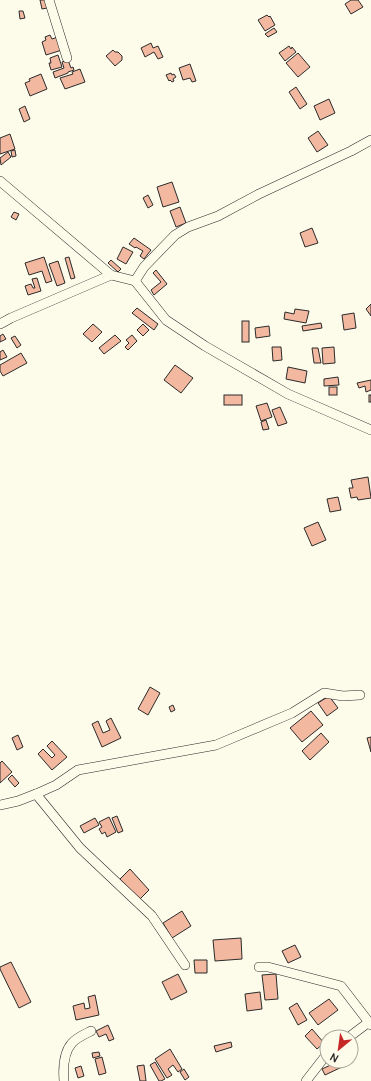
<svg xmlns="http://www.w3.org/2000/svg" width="371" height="1081" font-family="Cabin,sans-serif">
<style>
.building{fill:#f2b8a0;stroke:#2b2b2b}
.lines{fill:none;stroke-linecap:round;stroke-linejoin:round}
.minor-casing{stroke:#2b2b2b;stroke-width:10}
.minor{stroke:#fdfbea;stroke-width:9}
</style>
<rect width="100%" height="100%" fill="#fdfbea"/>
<g class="building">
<path d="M 40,0 L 45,0 L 47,8 L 42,9 Z"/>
<path d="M 351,0 L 358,0 L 363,7 L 351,14 L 345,4 Z"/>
<path d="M 19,11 L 23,11 L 25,18 L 20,19 Z"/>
<path d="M 267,15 L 269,17 L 270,16 L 275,25 L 265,31 L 258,20 Z"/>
<path d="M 274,28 L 277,32 L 268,37 L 265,34 Z"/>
<path d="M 50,35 L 52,39 L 58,37 L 62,50 L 46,55 L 42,42 L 46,40 L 45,37 Z"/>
<path d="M 151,43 L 153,48 L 158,46 L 163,57 L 158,59 L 154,52 L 145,57 L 141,48 Z"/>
<path d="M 289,46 L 291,49 L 292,47 L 296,52 L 285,61 L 279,53 Z"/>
<path d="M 113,50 L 115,52 L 118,52 L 122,56 L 122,60 L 115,66 L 106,56 Z"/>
<path d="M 298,53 L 310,67 L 298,77 L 286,63 Z"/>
<path d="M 58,55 L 62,67 L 51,70 L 49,63 L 51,63 L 50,58 Z"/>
<path d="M 68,60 L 71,68 L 73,67 L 74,70 L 68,72 L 68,73 L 55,78 L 53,72 L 64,68 L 62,62 Z"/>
<path d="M 190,64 L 196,81 L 192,82 L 190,78 L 183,80 L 179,68 Z"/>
<path d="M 80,69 L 85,82 L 65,89 L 60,78 L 73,74 L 72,72 Z"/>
<path d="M 171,73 L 172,75 L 174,74 L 176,77 L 173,79 L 174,81 L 172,82 L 170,80 L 169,81 L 166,75 Z"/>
<path d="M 41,74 L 47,89 L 30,96 L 25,83 L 30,81 L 29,79 Z"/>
<path d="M 296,87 L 307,104 L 300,109 L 289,92 Z"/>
<path d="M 329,99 L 335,113 L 320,120 L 314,106 Z"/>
<path d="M 25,106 L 30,119 L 24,122 L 19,109 Z"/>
<path d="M 318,131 L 328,145 L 317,152 L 308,138 Z"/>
<path d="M 10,134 L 15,149 L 0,154 L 0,138 Z"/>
<path d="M 15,150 L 16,156 L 12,157 L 11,151 Z"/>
<path d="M 8,152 L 11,157 L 1,165 L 0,158 Z"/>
<path d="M 172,182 L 179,202 L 163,207 L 157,187 Z"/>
<path d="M 148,195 L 153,205 L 148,208 L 143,198 Z"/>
<path d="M 180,207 L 186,223 L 176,227 L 170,211 Z"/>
<path d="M 14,212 L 19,214 L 16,220 L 11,217 Z"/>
<path d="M 312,228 L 318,243 L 305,247 L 300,233 Z"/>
<path d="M 134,238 L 151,250 L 144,259 L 140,256 L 143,251 L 136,247 L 135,248 L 129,244 Z"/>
<path d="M 123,247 L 133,252 L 126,264 L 117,259 Z"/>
<path d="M 44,257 L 52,281 L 46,283 L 42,271 L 29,275 L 25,263 Z"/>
<path d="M 69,257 L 75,278 L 71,279 L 65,258 Z"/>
<path d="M 111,260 L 121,269 L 118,272 L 108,263 Z"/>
<path d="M 58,261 L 65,283 L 57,286 L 49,264 Z"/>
<path d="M 156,270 L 167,284 L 154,295 L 151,290 L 161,282 L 153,273 Z"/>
<path d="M 37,278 L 41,291 L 28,295 L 25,286 L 31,284 L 33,288 L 35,288 L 32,279 Z"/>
<path d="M 371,304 L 371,316 L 366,309 Z"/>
<path d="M 137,308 L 158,324 L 154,330 L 132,313 Z"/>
<path d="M 295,309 L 309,311 L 306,323 L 284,319 L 285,312 L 294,314 Z"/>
<path d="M 354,313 L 356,328 L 344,330 L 342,315 Z"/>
<rect x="242" y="321" width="7" height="21"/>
<path d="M 321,323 L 322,328 L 303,331 L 302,326 Z"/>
<path d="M 93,324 L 102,332 L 92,342 L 83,334 Z"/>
<path d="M 143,324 L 149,330 L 143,336 L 137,330 Z"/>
<path d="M 269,326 L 270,336 L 256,338 L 255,328 Z"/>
<path d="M 3,334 L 6,339 L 0,342 L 0,336 Z"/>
<path d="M 115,335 L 121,341 L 104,354 L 99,348 Z"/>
<path d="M 132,335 L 137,341 L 128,350 L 125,347 L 129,343 L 126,340 Z"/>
<path d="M 15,336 L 21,345 L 17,348 L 11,338 Z"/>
<path d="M 272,347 L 281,347 L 282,360 L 273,361 Z"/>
<path d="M 334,347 L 335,363 L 323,364 L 322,348 Z"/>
<path d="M 312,348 L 318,348 L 321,363 L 314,363 Z"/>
<path d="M 3,350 L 7,357 L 0,360 L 0,352 Z"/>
<path d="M 21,353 L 27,363 L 3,376 L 0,371 L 0,365 Z"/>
<path d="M 175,365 L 193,378 L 181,393 L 164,380 Z"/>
<path d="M 288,367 L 307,371 L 305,383 L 286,379 Z"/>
<path d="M 338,377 L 339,385 L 324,386 L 324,379 Z"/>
<path d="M 371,380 L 371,390 L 366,392 L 365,386 L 359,388 L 357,383 Z"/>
<rect x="329" y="387" width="8" height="8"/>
<rect x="224" y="395" width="18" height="10"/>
<rect x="369" y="395" width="2" height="7"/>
<path d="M 267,403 L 272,417 L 261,421 L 256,406 Z"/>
<path d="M 280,407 L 287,423 L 278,426 L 272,410 Z"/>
<path d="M 266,420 L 269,429 L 263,430 L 261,422 Z"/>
<path d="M 368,477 L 371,498 L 358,500 L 357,497 L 351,498 L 349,488 L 353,488 L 351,480 Z"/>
<path d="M 338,497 L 341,510 L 330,512 L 327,499 Z"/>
<path d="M 318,522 L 326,540 L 312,546 L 304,528 Z"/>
<path d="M 150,687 L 160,693 L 148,715 L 138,709 Z"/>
<path d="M 329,696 L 338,708 L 327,716 L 318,703 Z"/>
<path d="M 173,705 L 175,710 L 171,712 L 169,707 Z"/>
<path d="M 311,711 L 323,725 L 302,742 L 290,728 Z"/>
<path d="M 111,718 L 121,738 L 102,747 L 92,724 L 98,721 L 103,733 L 110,730 L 106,721 Z"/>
<path d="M 321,733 L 329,742 L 310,760 L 302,751 Z"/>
<path d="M 18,735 L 23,747 L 17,750 L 12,738 Z"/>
<path d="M 371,737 L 371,752 L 367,738 Z"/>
<path d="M 52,741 L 67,757 L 52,770 L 38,754 L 43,749 L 52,758 L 55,755 L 47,746 Z"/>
<path d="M 2,761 L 12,772 L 0,783 L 0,763 Z"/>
<path d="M 12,775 L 19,783 L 15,787 L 8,779 Z"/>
<path d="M 117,816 L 123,831 L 118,833 L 112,818 Z"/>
<path d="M 109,817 L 116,832 L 107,837 L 105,832 L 102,834 L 99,829 L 102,827 L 99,822 Z"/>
<path d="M 95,818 L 99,825 L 84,833 L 80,826 Z"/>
<path d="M 130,869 L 149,890 L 139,900 L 120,879 Z"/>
<path d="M 182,911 L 191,926 L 172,938 L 163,923 Z"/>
<path d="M 241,938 L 242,959 L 215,961 L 213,940 Z"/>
<path d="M 295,945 L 301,957 L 288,963 L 282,951 Z"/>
<path d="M 194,960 L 207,960 L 207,973 L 195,973 Z"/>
<path d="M 11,962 L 31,1002 L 19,1008 L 0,969 L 0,967 Z"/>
<path d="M 178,974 L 187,992 L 171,1000 L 162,982 Z"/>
<path d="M 276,974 L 278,999 L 265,1000 L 262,975 Z"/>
<path d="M 260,992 L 262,1009 L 247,1011 L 245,994 Z"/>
<path d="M 95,995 L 99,1015 L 76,1020 L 73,1006 L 84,1003 L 85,1009 L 90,1008 L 88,997 Z"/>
<path d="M 329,999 L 338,1010 L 318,1025 L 309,1013 Z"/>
<path d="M 297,1003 L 307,1020 L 298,1025 L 289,1008 Z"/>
<path d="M 108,1025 L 114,1039 L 109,1041 L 106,1034 L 99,1037 L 96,1031 Z"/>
<path d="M 312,1029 L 324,1043 L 317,1049 L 305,1036 Z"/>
<path d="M 231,1042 L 232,1047 L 216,1052 L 214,1046 Z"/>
<path d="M 170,1049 L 182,1069 L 178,1072 L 173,1065 L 168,1069 L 172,1075 L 167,1078 L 155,1059 Z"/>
<path d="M 99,1052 L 100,1056 L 93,1058 L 92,1053 Z"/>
<path d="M 102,1057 L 106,1073 L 99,1075 L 95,1059 Z"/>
<path d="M 334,1061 L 342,1061 L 344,1066 L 325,1075 L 322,1069 L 335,1063 Z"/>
<path d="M 155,1062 L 165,1079 L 161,1081 L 159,1081 L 150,1065 Z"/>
<path d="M 144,1065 L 146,1081 L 140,1081 L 137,1066 Z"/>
<path d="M 81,1066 L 84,1076 L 78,1078 L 75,1068 Z"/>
<path d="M 184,1069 L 189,1077 L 185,1080 L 180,1072 Z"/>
</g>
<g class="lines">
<defs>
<g id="minor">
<path d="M 49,0 L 67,58"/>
<path d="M 0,181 L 111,275 L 135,281 L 166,320 L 205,346 L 288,394 L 371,430"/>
<path d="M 135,281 L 144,267 L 175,235 L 188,227 L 218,216 L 259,194 L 351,151 L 371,140"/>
<path d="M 0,324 L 11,318 L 111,275"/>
<path d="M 36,794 L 80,848 L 152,916 L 185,965"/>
<path d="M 0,805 L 18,801 L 36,794 L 56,785 L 78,770 L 216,745 L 292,713 L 324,693 L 343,696 L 360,695"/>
<path d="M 259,967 L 268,967 L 341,986 L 371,1025"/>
<path d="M 349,1037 L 369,1022"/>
<path d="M 64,1081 C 63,1069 63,1053 72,1043 C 76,1038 85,1034 91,1031"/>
<path d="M 306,1081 L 327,1054"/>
</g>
</defs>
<use href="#minor" class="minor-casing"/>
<use href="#minor" class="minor"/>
</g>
<g transform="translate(339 1049) rotate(209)"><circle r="19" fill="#fdfbea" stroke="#a9a89e"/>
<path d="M0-3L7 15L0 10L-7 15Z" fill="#c62828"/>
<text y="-6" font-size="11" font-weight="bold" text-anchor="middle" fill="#2b2b2b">N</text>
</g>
</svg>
